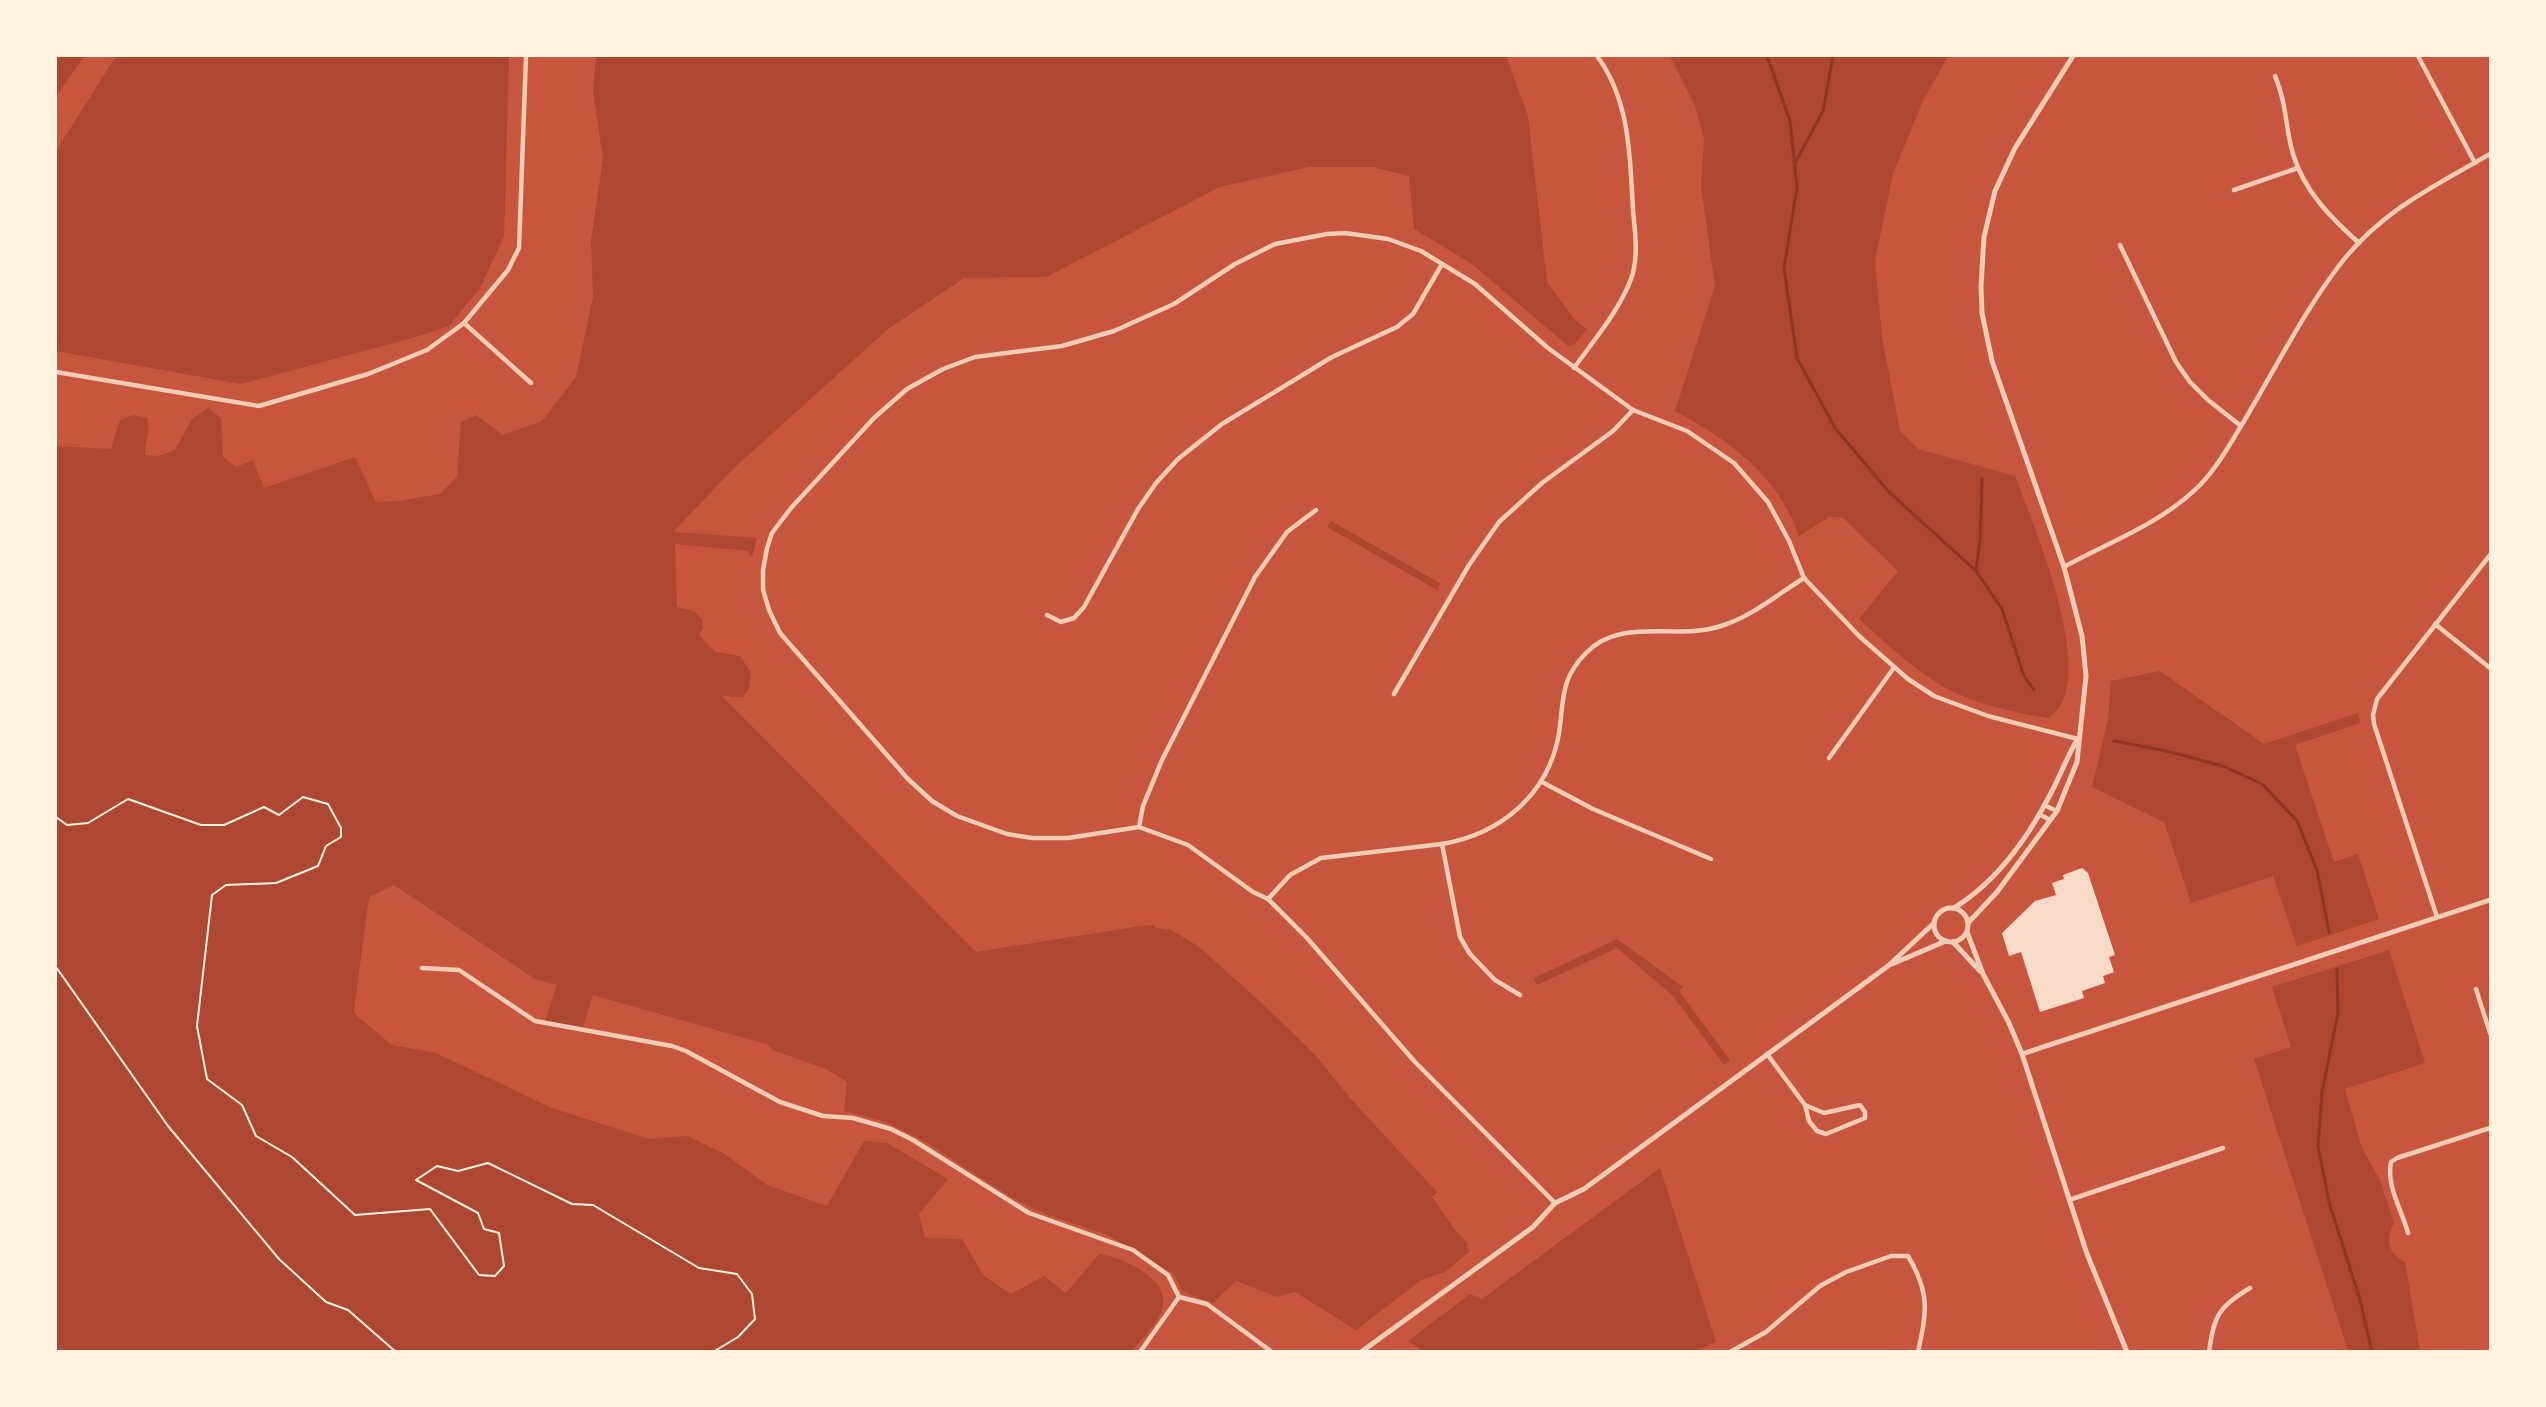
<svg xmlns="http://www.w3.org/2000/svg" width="2546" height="1407" font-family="'Nunito Sans',sans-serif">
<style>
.green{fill:#ae4732}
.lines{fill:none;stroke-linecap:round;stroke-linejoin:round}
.stream{stroke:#8f3625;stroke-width:3}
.building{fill:#f7dbc8}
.path{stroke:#fff3e0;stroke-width:2}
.minor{stroke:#f1ccb7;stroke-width:4.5}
.tertiary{stroke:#f1ccb7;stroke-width:5}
</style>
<rect width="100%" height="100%" fill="#c8553d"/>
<g class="green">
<path d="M 56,56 L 84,56 L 56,97 Z"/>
<path d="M 116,56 L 509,56 L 504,236 L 480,288 L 449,326 L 416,337 L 241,384 L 56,351 L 56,151 Z"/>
<path d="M 596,56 L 1506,56 L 1528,116 L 1547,282 L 1574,319 L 1587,329 L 1574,345 L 1568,346 L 1472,264 L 1414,229 L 1409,176 L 1373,167 L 1308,167 L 1220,187 L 1046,277 L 964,278 L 888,329 L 734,468 L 675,530 L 675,532 L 757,538 L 752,557 L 748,551 L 675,544 L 677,607 L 694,611 L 702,619 L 703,628 L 699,635 L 715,652 L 740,656 L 751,672 L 749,688 L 743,697 L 722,696 L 976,952 L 1134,927 L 1153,925 L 1156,928 L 1171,930 L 1198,946 L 1265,1006 L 1317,1057 L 1350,1098 L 1437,1192 L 1432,1197 L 1455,1230 L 1468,1244 L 1466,1246 L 1470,1251 L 1445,1272 L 1421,1280 L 1356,1330 L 1295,1292 L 1277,1297 L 1236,1281 L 1213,1303 L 1182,1291 L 1175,1275 L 1108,1235 L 1045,1214 L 1009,1196 L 926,1142 L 886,1122 L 844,1111 L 847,1082 L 828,1070 L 773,1050 L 766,1044 L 593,995 L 583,1027 L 545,1021 L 557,985 L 535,979 L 394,885 L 369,897 L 354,1011 L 357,1016 L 392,1045 L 436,1053 L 552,1108 L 649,1139 L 687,1136 L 725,1154 L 767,1185 L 827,1206 L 864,1141 L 887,1143 L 948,1179 L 919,1214 L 925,1238 L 962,1239 L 984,1276 L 1011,1294 L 1044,1276 L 1066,1293 L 1099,1254 C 1120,1257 1167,1276 1163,1305 C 1160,1322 1142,1339 1131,1352 L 56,1351 L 56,446 L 111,449 L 120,420 L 133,415 L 147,418 C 151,429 145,442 145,455 L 159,456 L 175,450 L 192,419 L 208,408 L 221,418 L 223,457 L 236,467 L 253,460 L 264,488 L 355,457 L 376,502 L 400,501 L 440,494 L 457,477 L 461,422 L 476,415 L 503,435 L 542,421 L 576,377 L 593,297 L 591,240 L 603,159 L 593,91 Z"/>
<path d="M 1670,56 L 1948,56 L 1923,101 L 1893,174 L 1875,261 L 1882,337 L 1900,431 L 1918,449 L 2015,476 C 2032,522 2103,685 2048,718 C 2010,712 1966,702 1934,681 C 1907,663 1883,641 1859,619 L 1898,571 L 1843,518 L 1829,517 L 1799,536 C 1777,474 1730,441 1675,411 L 1715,286 L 1701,186 L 1704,139 L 1695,106 Z"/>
<path d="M 1331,521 L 1440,583 L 1437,590 L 1327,527 Z"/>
<path d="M 2160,671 L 2264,744 L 2358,713 L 2360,723 L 2295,745 L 2334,862 L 2358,854 L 2379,919 L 2297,946 L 2273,876 L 2191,903 L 2164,822 L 2092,787 L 2108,719 L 2111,681 Z"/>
<path d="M 1617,939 L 1683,987 L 1679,991 L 1730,1060 L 1724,1065 L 1673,996 L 1617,948 L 1537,985 L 1534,978 Z"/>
<path d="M 2389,950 L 2425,1063 L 2345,1089 L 2362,1148 L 2380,1180 L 2394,1223 C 2385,1240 2388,1253 2405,1262 L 2420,1351 L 2348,1351 L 2254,1059 L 2291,1047 L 2272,987 Z"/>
<path d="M 1660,1168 L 1716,1342 L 1693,1352 L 1424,1352 L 1408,1341 L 1470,1294 L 1482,1299 Z"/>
</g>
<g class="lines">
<g class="stream">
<path d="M 1767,56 L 1790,121 L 1797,187 L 1784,268 L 1797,358 L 1835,428 L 1889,492 L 1976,571 L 2002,609 L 2024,676 L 2034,690"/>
<path d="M 1795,163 L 1823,111 L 1833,56"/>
<path d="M 1976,570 L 1980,540 L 1982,479"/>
<path d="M 2114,741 L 2162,750 L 2223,766 L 2262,784 L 2297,821 L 2317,870 L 2329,932"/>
<path d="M 2337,969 L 2338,1013 L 2322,1093 L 2318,1146 L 2329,1202 L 2360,1300 L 2372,1352"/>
</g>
</g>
<path class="building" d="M 2082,868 L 2088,873 L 2115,955 L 2109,957 L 2114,972 L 2103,976 L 2105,983 L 2082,991 L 2084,998 L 2040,1012 L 2021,952 L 2009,956 L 2002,933 L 2035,901 L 2056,895 L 2052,883 L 2064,879 L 2063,875 Z"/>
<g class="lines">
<g class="path">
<path d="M 56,817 L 67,825 L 88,823 L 128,799 L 201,825 L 224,825 L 264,807 L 279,815 L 303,797 L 328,804 L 341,828 L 341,837 L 326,846 L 318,866 L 276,883 L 226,885 L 212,895 L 197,1026 L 207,1079 L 242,1105 L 256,1136 L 292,1157 L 355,1215 L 430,1209 L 479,1275 L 495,1276 L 504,1266 L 499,1233 L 484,1229 L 478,1213 L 416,1180 L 437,1166 L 458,1171 L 488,1163 L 572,1204 L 593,1205 L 699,1268 L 737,1274 L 752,1294 L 755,1319 L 738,1337 L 713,1352"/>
<path d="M 56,967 L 168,1126 L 279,1259 L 326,1302 L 348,1310 L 396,1352"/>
</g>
<g class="minor">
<path d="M 2418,56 L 2475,163"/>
<path d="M 2275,76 C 2287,104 2285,127 2293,154 C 2304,191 2331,218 2359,243"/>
<path d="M 2234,190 L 2298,168"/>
<path d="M 2120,245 L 2176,362 L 2190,382 L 2208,400 L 2241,426"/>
<path d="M 464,323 L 531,383"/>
<path d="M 1574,368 C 1594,340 1619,311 1631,279 C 1639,257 1635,232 1633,210 C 1630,157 1630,100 1597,56"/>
<path d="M 56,372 L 259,406 L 368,374 L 427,350 L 464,323 L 508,270 L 519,248 L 526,56"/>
<path d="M 2064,567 C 2111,541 2161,524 2200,485 C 2217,467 2229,446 2241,426 C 2273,373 2301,316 2338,267 C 2380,211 2433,187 2490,154"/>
<path d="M 1047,615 L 1061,622 L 1074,618 L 1084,607 L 1138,509 L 1156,483 L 1178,459 L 1222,424 L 1332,357 L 1397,327 L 1413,314 L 1442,264"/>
<path d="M 2435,624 L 2490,668"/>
<path d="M 1394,694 L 1469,565 L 1499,522 L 1542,483 L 1613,431 L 1633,410"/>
<path d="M 1829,758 L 1893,669"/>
<path d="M 1542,782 L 1593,809 L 1711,859"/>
<path d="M 2044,805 L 2057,811"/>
<path d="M 2039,814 L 2050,820"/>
<path d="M 1139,827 L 1143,806 L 1162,760 L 1255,577 L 1287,532 L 1316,510"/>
<path d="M 1442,844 L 1460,937 L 1470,954 L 1495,980 L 1520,995"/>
<path d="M 1268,899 L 1290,875 L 1321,858 L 1442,844 C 1501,834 1549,794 1559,733 C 1564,700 1560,679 1586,653 C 1622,616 1677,641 1721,626 C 1751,617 1778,594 1804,578"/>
<path d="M 2437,917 L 2374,724 L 2373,715 L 2377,699 L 2490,555"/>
<path d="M 422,968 L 459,970 L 535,1021 L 672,1046 L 686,1051 L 780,1102 L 823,1116 L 853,1118 L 891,1129 L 913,1140 L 1029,1213 L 1133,1250 L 1168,1275 L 1179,1297 L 1207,1304 L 1272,1352"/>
<path d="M 2476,989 L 2490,1033"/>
<path d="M 1767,1054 L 1805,1105 L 1809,1121 L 1817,1131 L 1826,1134 L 1865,1118 L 1865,1112 L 1860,1105 L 1824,1113 L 1805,1105"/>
<path d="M 2069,1200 L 2223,1148"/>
<path d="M 1555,1203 L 1415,1062 L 1307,938 L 1268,899 L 1253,892 L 1188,845 L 1139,827 L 1068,838 L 1032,838 L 1007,834 L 957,816 L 932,801 L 908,779 L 780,633 L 769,610 L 763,590 L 763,570 L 767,548 L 772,533 L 791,508 L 874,418 L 907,389 L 943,369 L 975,357 L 1062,346 L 1114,331 L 1174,304 L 1235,264 L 1275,244 L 1327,234 L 1345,233 L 1388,239 L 1421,251 L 1475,284 L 1548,348 L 1633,410 L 1687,431 L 1734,463 L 1768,502 L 1789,541 L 1804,578 L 1859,636 L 1908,679 L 1934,696 L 1988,716 L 2078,739"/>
<path d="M 2408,1233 C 2402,1210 2386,1186 2391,1162 L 2397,1158 L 2490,1128"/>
<path d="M 1140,1352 L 1179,1297"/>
<path d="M 1730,1352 L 1766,1332 L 1820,1286 L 1846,1272 L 1891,1256 L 1908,1256 C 1930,1293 1927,1311 1918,1352"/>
<path d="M 2209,1352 C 2214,1316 2218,1307 2250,1288"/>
</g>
<g class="tertiary">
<circle cx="1951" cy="925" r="17"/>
<path d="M 1954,908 C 1996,882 2028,838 2051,793 C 2060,776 2067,757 2077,740"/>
<path d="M 1968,923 L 1997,892 L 2057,811 L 2077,762 L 2086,676 L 2082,636 L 2064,567 L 1992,361 L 1982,313 L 1981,286 L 1984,237 L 1995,191 L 2015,148 L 2073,56"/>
<path d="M 1967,932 L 1983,974 L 2009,1023 L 2022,1054 L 2087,1254 L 2127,1352"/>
<path d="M 1953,942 L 1980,971"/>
<path d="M 1892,964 L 1946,941"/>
<path d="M 2022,1054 L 2490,900"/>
<path d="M 1361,1352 L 1533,1227 L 1555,1203 L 1584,1189 L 1888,966 L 1934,923"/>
</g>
</g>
<rect width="2546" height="1407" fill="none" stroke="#fff3e0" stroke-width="114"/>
</svg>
